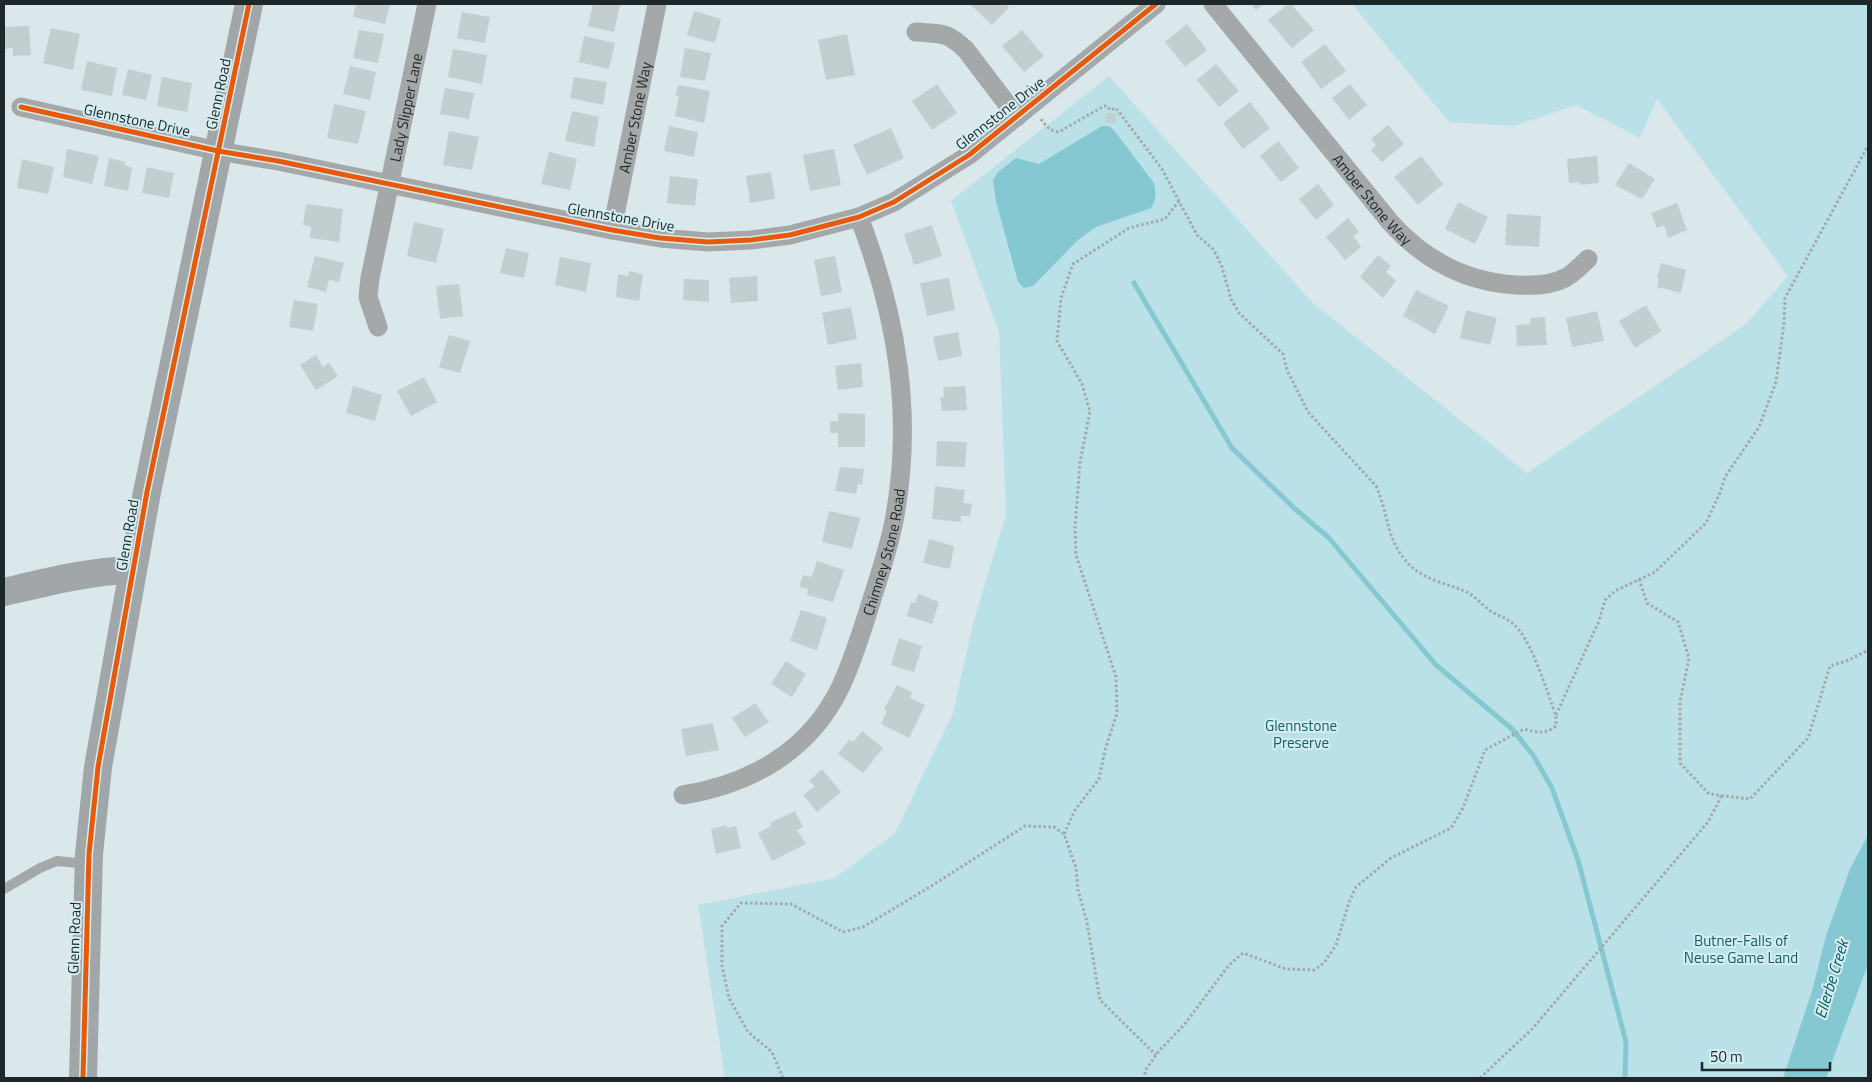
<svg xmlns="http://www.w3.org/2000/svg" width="1872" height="1082" font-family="'Titillium Web',sans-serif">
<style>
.green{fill:#bbe1e8}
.water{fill:#85c8d2}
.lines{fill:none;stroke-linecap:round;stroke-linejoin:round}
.stream{stroke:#85c8d2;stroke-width:5}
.building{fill:#c3ced0}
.path{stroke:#a3a8aa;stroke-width:3;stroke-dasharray:2.5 2.5;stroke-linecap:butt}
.lane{stroke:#a4a8a9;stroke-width:10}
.street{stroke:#a4a8a9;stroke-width:19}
.secondary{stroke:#a1a7a9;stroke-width:28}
.cycleway-casing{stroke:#d4edf1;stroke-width:8}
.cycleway{stroke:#e8590c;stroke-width:5}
.labels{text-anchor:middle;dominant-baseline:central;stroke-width:4;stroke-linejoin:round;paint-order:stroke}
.street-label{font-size:15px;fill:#1e2729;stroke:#d4edf1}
.park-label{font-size:15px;fill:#115f68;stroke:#d4edf1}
.water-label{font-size:16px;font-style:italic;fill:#055862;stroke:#d4edf1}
</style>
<rect width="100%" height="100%" fill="#dae8eb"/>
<path class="green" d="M 1352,4 L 1868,4 L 1868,1078 L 725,1078 L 698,905 L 835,878 L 895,833 L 953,713 L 974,620 L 1006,514 L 999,332 L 951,201 L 1109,76 L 1312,302 L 1527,473 L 1746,324 L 1788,276 L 1657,99 L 1640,138 L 1576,105 L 1514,126 L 1449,122 Z"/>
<g class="water">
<path d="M 1102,126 L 1109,126 L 1113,129 L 1154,183 C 1156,192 1157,199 1151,208 L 1096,227 L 1078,240 L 1033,286 L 1024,288 L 1018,282 L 996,201 L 993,180 L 998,172 L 1016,158 L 1039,164 Z"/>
<path d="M 1868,835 L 1868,964 L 1826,1078 L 1783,1078 L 1812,991 L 1826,936 L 1850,869 Z"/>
</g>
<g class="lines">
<path class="stream" d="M 1134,283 L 1232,448 L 1294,508 L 1328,537 L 1436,665 L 1512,729 L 1533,755 L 1552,788 L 1578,860 L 1626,1042 L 1625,1078"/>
</g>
<g class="building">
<path d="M 356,4 L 390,4 L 385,24 L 353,17 Z"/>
<path d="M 593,4 L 620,4 L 614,32 L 588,26 Z"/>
<path d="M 970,4 L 1006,4 L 1009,8 L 992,25 Z"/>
<path d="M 1251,4 L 1264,4 L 1256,10 Z"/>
<path d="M 1288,4 L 1291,4 L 1314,30 L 1292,48 L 1268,20 Z"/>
<path d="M 694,11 L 721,19 L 715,43 L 687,35 Z"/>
<path d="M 462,12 L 490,17 L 485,43 L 457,38 Z"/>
<path d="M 1187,24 L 1207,50 L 1185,67 L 1165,42 Z"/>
<path d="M 29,26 L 31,55 L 13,56 L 13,48 L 4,49 L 4,27 Z"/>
<path d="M 51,28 L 80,34 L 73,70 L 43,63 Z"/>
<path d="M 359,30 L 384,34 L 378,63 L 353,58 Z"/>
<path d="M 1022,30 L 1044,56 L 1024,72 L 1002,46 Z"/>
<path d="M 847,34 L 855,75 L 826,80 L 818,40 Z"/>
<path d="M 584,36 L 615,43 L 609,69 L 579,62 Z"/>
<path d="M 1325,44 L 1346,71 L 1321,89 L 1301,62 Z"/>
<path d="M 685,48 L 711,53 L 705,81 L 680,77 Z"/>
<path d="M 453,49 L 487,55 L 482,84 L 448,77 Z"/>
<path d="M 87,61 L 117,68 L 112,96 L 81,90 Z"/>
<path d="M 1216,64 L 1239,91 L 1219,107 L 1197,80 Z"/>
<path d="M 350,66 L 376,72 L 370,100 L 343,94 Z"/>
<path d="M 128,69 L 152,75 L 146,100 L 122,95 Z"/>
<path d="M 162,77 L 192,83 L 187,112 L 157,106 Z"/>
<path d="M 574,77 L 607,82 L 603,105 L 570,98 Z"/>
<path d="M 937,84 L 957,113 L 932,130 L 912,101 Z"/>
<path d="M 1350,84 L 1367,105 L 1349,120 L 1332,98 Z"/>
<path d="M 679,85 L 710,91 L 704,123 L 675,116 L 679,96 L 675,95 Z"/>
<path d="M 445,88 L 474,93 L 469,119 L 440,114 Z"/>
<path d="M 1250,102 L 1270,128 L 1243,149 L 1223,123 Z"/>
<path d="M 334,104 L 366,111 L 358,144 L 327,138 Z"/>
<path d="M 572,111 L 599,117 L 594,147 L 565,141 Z"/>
<path d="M 1106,113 L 1116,114 L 1116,123 L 1105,123 Z"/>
<path d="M 1388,125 L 1404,144 L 1382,162 L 1371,150 L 1376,145 L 1371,139 Z"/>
<path d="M 669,126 L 698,132 L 694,157 L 664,151 Z"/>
<path d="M 891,128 L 904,158 L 867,175 L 853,145 Z"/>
<path d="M 449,131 L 479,137 L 472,170 L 443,165 Z"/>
<path d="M 1278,141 L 1299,168 L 1281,182 L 1260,156 Z"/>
<path d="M 67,149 L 99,156 L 92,184 L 63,177 Z"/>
<path d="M 834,149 L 841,185 L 810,191 L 803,155 Z"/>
<path d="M 549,152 L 577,159 L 570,190 L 541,184 Z"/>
<path d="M 1421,156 L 1443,184 L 1418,205 L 1394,177 Z"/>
<path d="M 1597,156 L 1599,183 L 1579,185 L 1579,182 L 1569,183 L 1567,159 Z"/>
<path d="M 109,158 L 125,162 L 125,165 L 132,168 L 128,191 L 104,186 Z"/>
<path d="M 22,159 L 54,167 L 48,194 L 17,188 Z"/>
<path d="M 1629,163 L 1655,179 L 1642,199 L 1615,185 Z"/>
<path d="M 147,167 L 174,173 L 169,198 L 142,193 Z"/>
<path d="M 771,172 L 775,199 L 750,203 L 746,176 Z"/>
<path d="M 670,176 L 698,179 L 695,206 L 667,203 Z"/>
<path d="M 1318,184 L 1334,205 L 1316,220 L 1299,199 Z"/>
<path d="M 1458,202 L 1488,217 L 1475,244 L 1445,229 Z"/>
<path d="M 1677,203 L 1687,230 L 1668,238 L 1664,225 L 1657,228 L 1651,213 Z"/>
<path d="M 306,204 L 343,209 L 339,242 L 310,238 L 311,227 L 303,225 Z"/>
<path d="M 1507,214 L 1541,216 L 1539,247 L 1505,245 Z"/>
<path d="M 1348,218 L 1359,232 L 1353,236 L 1361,247 L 1345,260 L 1326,237 Z"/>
<path d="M 414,222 L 444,229 L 436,263 L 407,256 Z"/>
<path d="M 932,225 L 942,256 L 914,265 L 904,234 Z"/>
<path d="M 506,248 L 529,253 L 524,278 L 500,273 Z"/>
<path d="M 1378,255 L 1391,266 L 1386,272 L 1396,281 L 1383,298 L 1360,277 Z"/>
<path d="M 315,256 L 344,263 L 339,282 L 329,280 L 326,292 L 307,287 Z"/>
<path d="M 835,256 L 842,292 L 821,296 L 814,260 Z"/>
<path d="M 560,257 L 591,263 L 586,292 L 555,285 Z"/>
<path d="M 1661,263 L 1686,270 L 1681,293 L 1657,287 L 1659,278 L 1657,278 Z"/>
<path d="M 629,271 L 643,274 L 639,301 L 616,297 L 618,274 L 628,276 Z"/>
<path d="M 757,276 L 758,301 L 731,303 L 729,278 Z"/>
<path d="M 949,278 L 955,310 L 927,316 L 920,283 Z"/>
<path d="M 684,279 L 709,280 L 709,302 L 683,300 Z"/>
<path d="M 459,284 L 463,316 L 440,319 L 436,286 Z"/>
<path d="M 1416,290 L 1449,306 L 1435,334 L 1403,316 Z"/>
<path d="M 294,300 L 318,304 L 313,331 L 289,327 Z"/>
<path d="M 1646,305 L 1661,331 L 1635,348 L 1619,321 Z"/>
<path d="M 851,307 L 857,339 L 828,345 L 822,313 Z"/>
<path d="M 1466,310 L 1497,318 L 1490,345 L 1460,338 Z"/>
<path d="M 1597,311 L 1604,341 L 1572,347 L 1566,318 Z"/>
<path d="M 1545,317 L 1547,345 L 1517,346 L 1516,325 L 1530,324 L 1530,318 Z"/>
<path d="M 958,332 L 962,356 L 938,361 L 933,337 Z"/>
<path d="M 449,335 L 470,341 L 460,373 L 439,367 Z"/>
<path d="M 316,355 L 323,367 L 329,363 L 338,376 L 316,390 L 300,365 Z"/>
<path d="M 861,363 L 863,387 L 838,390 L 835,366 Z"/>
<path d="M 424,377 L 437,402 L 411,416 L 397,391 Z"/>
<path d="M 353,386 L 382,395 L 375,421 L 346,413 Z"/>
<path d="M 965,386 L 967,410 L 942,411 L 940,397 L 944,397 L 943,387 Z"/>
<path d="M 838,413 L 865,414 L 865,447 L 838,447 L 838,433 L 830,433 L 830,421 L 838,421 Z"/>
<path d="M 937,441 L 967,442 L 965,467 L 936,466 Z"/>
<path d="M 840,467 L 864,469 L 862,485 L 858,484 L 856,494 L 835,491 Z"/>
<path d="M 935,486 L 965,490 L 963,503 L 972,504 L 970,516 L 961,516 L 961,522 L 932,519 Z"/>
<path d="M 829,511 L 860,518 L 852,549 L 822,542 Z"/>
<path d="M 929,539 L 954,546 L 950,569 L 923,563 Z"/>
<path d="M 817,561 L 844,570 L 833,602 L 807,595 L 808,589 L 799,587 L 803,575 L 812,577 Z"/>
<path d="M 918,594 L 939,602 L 932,624 L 907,616 L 911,602 L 915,603 Z"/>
<path d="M 801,610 L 827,618 L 817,650 L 790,641 Z"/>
<path d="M 899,638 L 922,646 L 914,672 L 891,665 Z"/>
<path d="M 786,661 L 806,674 L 792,697 L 771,684 Z"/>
<path d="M 897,685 L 912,692 L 910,698 L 925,705 L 909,738 L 881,724 L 887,711 L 884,709 Z"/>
<path d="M 755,703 L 769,722 L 745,737 L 732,718 Z"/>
<path d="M 713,723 L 719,750 L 686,756 L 681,729 Z"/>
<path d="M 862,731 L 883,748 L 863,773 L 838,754 L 849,740 L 853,742 Z"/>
<path d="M 822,769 L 841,792 L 817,812 L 803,795 L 815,786 L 809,781 Z"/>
<path d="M 795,811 L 803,827 L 797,830 L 806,844 L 772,861 L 758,833 L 771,826 L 770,823 Z"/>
<path d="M 726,825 L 727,828 L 736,826 L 741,848 L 716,854 L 711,829 Z"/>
</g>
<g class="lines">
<g class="path">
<path d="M 1041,119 C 1046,126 1050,131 1059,132 L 1104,106 L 1107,106 L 1110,110 L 1116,108 L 1162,169 L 1197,235 L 1214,250 L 1222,267 L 1231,299 L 1239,313 L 1283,354 L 1287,370 L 1308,412 L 1376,486 C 1388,512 1386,537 1405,560 C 1419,578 1444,583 1465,591 C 1475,596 1480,603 1489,610 C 1496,615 1505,617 1512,623 C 1531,637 1547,692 1556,716 L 1556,726 C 1545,735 1536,732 1524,729 L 1485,750 L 1463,808 L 1451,828 L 1391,858 L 1356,887 L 1349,902 L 1336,945 L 1324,963 L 1314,970 L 1286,969 L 1243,953 L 1229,965 L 1184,1025 L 1159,1051 L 1145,1071 L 1145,1078"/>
<path d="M 1639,579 L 1647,603 L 1678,622 L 1689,658 L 1680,702 L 1680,763 L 1709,794 L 1750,799 L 1808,738 L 1830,666 L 1849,660 L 1868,650"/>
<path d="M 1556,715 L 1599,621 L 1605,600 L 1615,591 L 1655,572 L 1706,523 L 1720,493 L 1725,477 L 1759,427 L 1776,382 L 1784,323 L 1785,298 L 1868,146"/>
<path d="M 1064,834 L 1075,810 L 1099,779 L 1105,750 L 1117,713 L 1116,677 L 1076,555 L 1075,528 L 1080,462 L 1090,412 L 1082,384 L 1057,341 L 1061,298 L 1073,264 L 1129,228 L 1165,219 L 1179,201"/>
<path d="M 783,1078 L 772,1052 L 748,1032 L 729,998 L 722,966 L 722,926 L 741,903 L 791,904 L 843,932 L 863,927 L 933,885 L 1025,826 L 1054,827 L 1064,834 L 1076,868 L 1078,890 L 1087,922 L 1100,1000 L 1156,1055"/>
<path d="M 1480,1078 L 1533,1028 L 1708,822 L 1722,795"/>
</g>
<path class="lane" d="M 4,889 L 40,868 L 57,861 L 88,864"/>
<g class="street">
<path id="s1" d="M 1213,4 L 1390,222 C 1424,260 1465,282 1516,285 C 1532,286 1550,286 1565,278 C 1573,274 1581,265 1588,259"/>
<path d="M 916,32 C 942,34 946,31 966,50 L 1017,117"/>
<path d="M 21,107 L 218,151 L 278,161 L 612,230 L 660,238 L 708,242 L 751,240 L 790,235 L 859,217 L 894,202 L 969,155 L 1156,4"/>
<path id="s2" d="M 612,230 L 657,4"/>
<path id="s3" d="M 378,327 L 368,297 L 370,278 L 427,4"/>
<path id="s4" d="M 683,795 C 751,784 810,751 841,686 C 852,662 860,637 868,612 C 877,582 888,552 894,521 C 914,415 897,316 859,217"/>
</g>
<g class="secondary">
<path d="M 4,592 C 47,582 89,571 133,570"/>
<path d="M 83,1078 L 89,854 L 98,767 L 147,492 L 249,4"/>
</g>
<defs>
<g id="cycleway">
<path d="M 21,107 L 218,151 L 278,161 L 612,230 L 660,238 L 708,242 L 751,240 L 790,235 L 859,217 L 894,202 L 969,155 L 1156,4"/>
<path d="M 83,1078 L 89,854 L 98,767 L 147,492 L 249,4"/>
</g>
</defs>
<use href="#cycleway" class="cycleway-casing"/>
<use href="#cycleway" class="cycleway"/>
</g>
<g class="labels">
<g class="street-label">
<text transform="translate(218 94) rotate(-78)">Glenn Road</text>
<text stroke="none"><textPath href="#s3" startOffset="225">Lady Slipper Lane</textPath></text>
<text transform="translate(1000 113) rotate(-38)">Glennstone Drive</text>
<text stroke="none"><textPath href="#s2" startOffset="115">Amber Stone Way</textPath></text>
<text transform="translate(137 120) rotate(12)">Glennstone Drive</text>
<text stroke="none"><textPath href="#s1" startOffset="252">Amber Stone Way</textPath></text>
<text transform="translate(621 217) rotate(10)">Glennstone Drive</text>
<text transform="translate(127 535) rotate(-80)">Glenn Road</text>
<text stroke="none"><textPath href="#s4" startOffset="341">Chimney Stone Road</textPath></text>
<text transform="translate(74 938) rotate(-88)">Glenn Road</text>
</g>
<g class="park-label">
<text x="1301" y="725">Glennstone<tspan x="1301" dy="17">Preserve</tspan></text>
<text x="1741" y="940">Butner-Falls of<tspan x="1741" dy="17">Neuse Game Land</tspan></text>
</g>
<g class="water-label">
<text transform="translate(1831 979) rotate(-73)">Ellerbe Creek</text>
</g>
</g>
<rect width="1872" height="1082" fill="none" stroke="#1e2729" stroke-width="10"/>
<path d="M1702 1062v8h128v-8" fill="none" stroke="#1e2729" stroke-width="2.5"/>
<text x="1710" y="1062" font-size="15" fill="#1e2729" stroke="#d4edf1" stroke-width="4" paint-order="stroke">50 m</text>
</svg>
